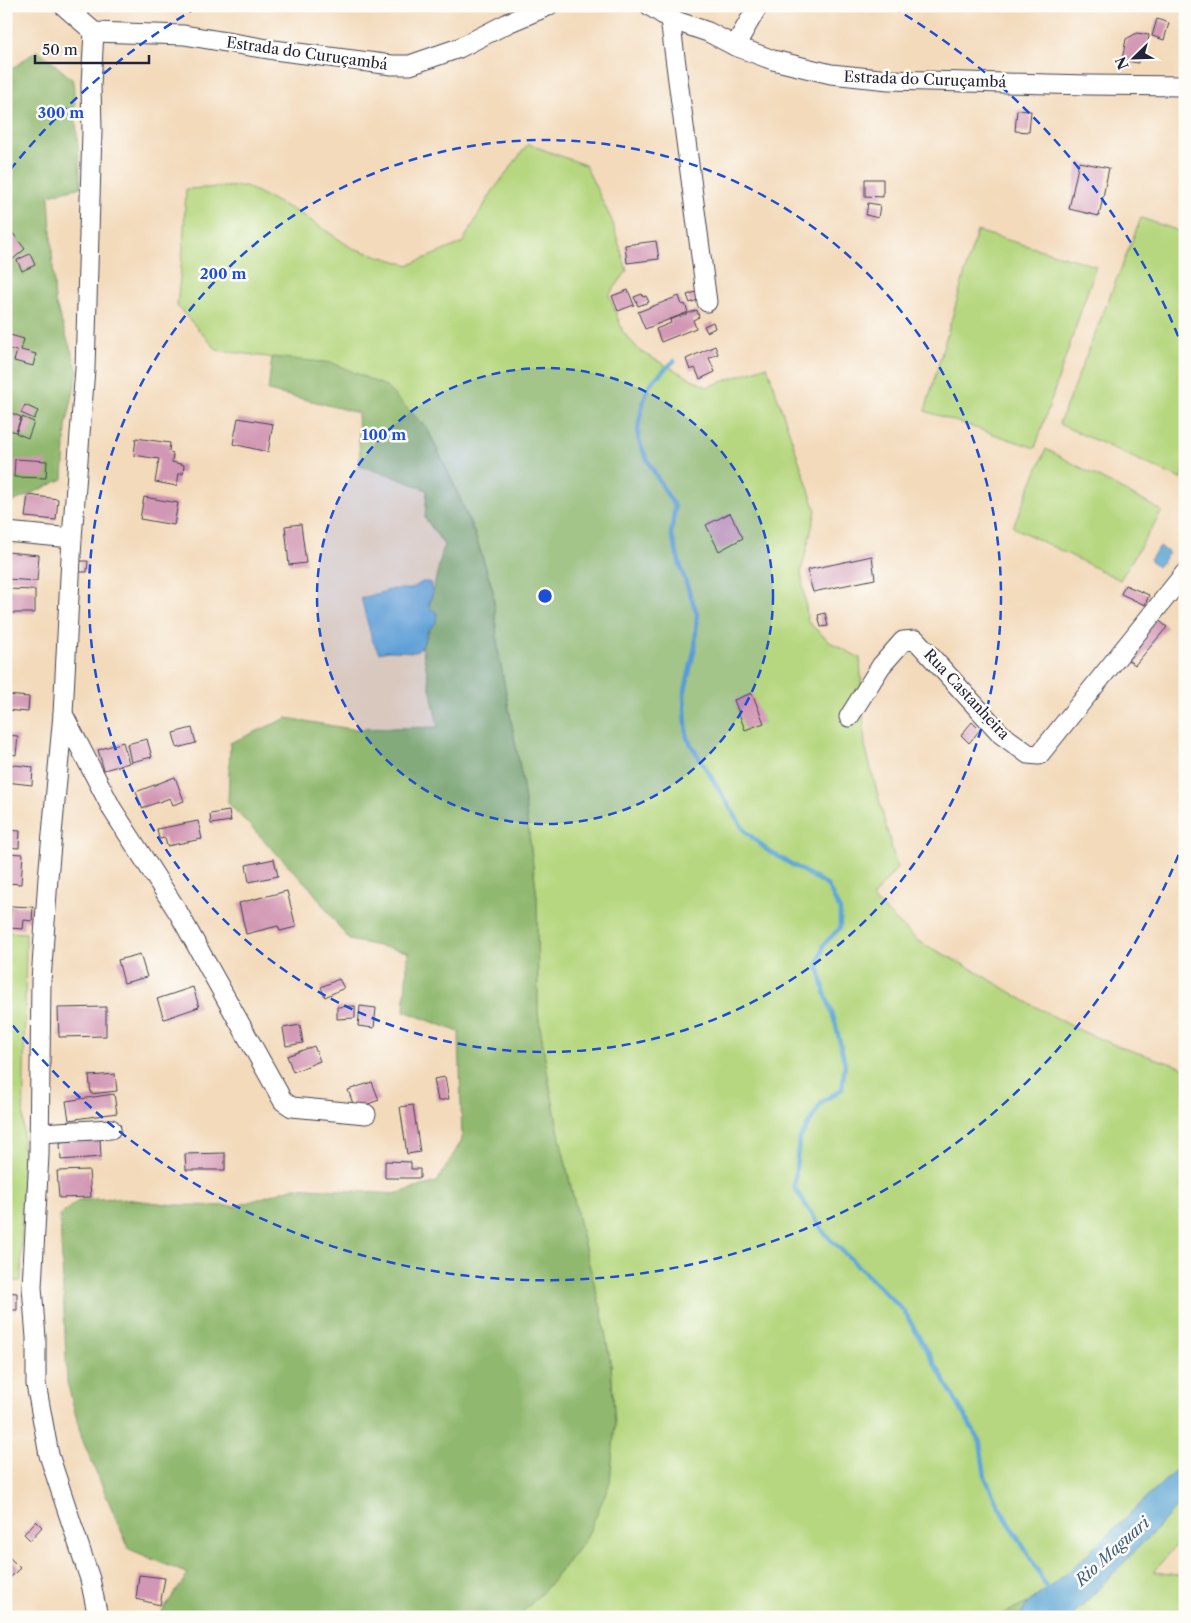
<svg xmlns="http://www.w3.org/2000/svg" width="1191" height="1623" font-family="'Libre Caslon Text',serif">
<style>
.green{fill:#b6d77f;stroke:#6c7c5d}
.forest{fill:#90b86e;stroke:#596d54}
.water{fill:#5ea7d5;stroke:#406488}
.lines{fill:none;stroke-linecap:round;stroke-linejoin:round}
.stream{stroke:#5ea7d5;stroke-width:4.5}
.building{fill:#d297b4}
.minor-casing{stroke:#413e4e;stroke-width:21}
.minor{stroke:#fff;stroke-width:19}
.ring{fill:none;stroke:#1d4ed8;stroke-width:2.5;stroke-dasharray:9 6}
.labels{text-anchor:middle;dominant-baseline:central;stroke-width:5;stroke-linejoin:round;paint-order:stroke}
.street-label{font-size:15px;fill:#22223b;stroke:#fdfcf7}
.water-label{font-size:16px;font-style:italic;fill:#3d5e80;stroke:#fdfcf7}
.centre{fill:#1d4ed8;stroke:#fdfcf7;stroke-width:2.5}
.ring-label{font-size:15px;text-anchor:middle;font-weight:bold;fill:#1d4ed8;stroke:#fdfcf7;stroke-width:5;stroke-linejoin:round;paint-order:stroke}
</style>
<rect width="100%" height="100%" fill="#fdfcf7"/>
<filter id="ink" filterUnits="userSpaceOnUse"><feTurbulence type="fractalNoise" baseFrequency=".02" numOctaves="2"/><feDisplacementMap in="SourceGraphic" scale="10" xChannelSelector="R" yChannelSelector="G"/><feConvolveMatrix kernelMatrix="1 2 1 2 8 2 1 2 1" color-interpolation-filters="sRGB"/></filter>
<filter id="wash" filterUnits="userSpaceOnUse"><feTurbulence type="fractalNoise" baseFrequency=".0096" numOctaves="4" result="noise"/><feDisplacementMap in="SourceGraphic" scale="20" xChannelSelector="R" yChannelSelector="G"/><feGaussianBlur stdDeviation="1.12" result="paint"/><feColorMatrix in="noise" values="0 0 0 0 0 0 0 0 0 0 0 0 0 0 0 0 0 1.4 0 .05"/><feComposite in="paint" operator="in"/></filter>
<g filter="url(#wash)">
<rect width="100%" height="100%" fill="#f3dabb"/>
<g class="green">
<path d="M 528,144 L 585,165 L 612,221 L 627,271 L 609,295 L 623,332 L 641,352 L 707,387 L 767,366 L 816,511 L 801,572 L 808,622 L 830,642 L 860,658 L 865,746 L 897,868 L 872,898 L 918,941 L 974,970 L 1027,1002 L 1079,1030 L 1120,1047 L 1185,1068 L 1185,1460 L 1179,1467 L 1064,1576 L 1028,1603 L 1020,1617 L 518,1617 L 549,1585 L 586,1539 L 615,1425 L 611,1366 L 601,1309 L 586,1253 L 559,1134 L 547,1071 L 538,1013 L 537,897 L 522,779 L 498,650 L 493,590 L 475,534 L 453,482 L 427,428 L 385,386 L 275,358 L 217,350 L 177,306 L 183,248 L 186,189 L 245,186 L 301,214 L 352,248 L 409,265 L 462,243 L 492,192 Z"/>
<path d="M 1141,218 L 1185,233 L 1185,468 L 1181,479 L 1059,424 Z"/>
<path d="M 977,231 L 1096,266 L 1035,448 L 925,411 Z"/>
<path d="M 1046,449 L 1162,511 L 1120,580 L 1013,527 Z"/>
<path d="M 6,908 L 9,908 L 8,932 L 26,933 L 21,1281 L 6,1281 Z"/>
<path d="M 1185,1497 L 1185,1535 L 1154,1572 L 1185,1576 L 1185,1617 L 1074,1617 L 1075,1613 L 1164,1521 Z"/>
</g>
<g class="forest">
<path d="M 38,50 L 73,80 L 81,187 L 49,195 L 55,302 L 78,371 L 66,427 L 63,479 L 6,505 L 6,73 Z"/>
<path d="M 272,357 L 333,363 L 385,386 L 427,428 L 457,493 L 476,538 L 493,591 L 498,650 L 522,779 L 537,897 L 538,1013 L 547,1071 L 559,1134 L 586,1253 L 601,1309 L 611,1366 L 615,1425 L 610,1483 L 586,1539 L 549,1585 L 518,1617 L 158,1617 L 188,1574 L 129,1549 L 82,1439 L 67,1382 L 60,1216 L 78,1200 L 117,1198 L 175,1205 L 237,1206 L 295,1187 L 394,1194 L 437,1182 L 462,1140 L 459,1032 L 404,1011 L 408,952 L 349,940 L 311,889 L 228,803 L 230,743 L 287,718 L 351,729 L 438,727 L 422,647 L 429,630 L 429,607 L 444,545 L 425,518 L 427,490 L 392,476 L 360,466 L 358,413 L 316,402 L 268,391 Z"/>
<path d="M 1028,1603 L 1020,1617 L 995,1617 Z"/>
</g>
<g class="water">
<path d="M 1160,546 L 1169,553 L 1158,567 L 1150,560 Z"/>
<path d="M 422,582 L 430,582 L 433,593 L 429,603 L 429,607 L 437,613 L 436,623 L 428,630 L 422,647 L 415,652 L 388,651 L 379,653 L 372,640 L 361,598 L 393,589 L 411,589 Z"/>
<path d="M 1185,1460 L 1185,1497 L 1164,1521 L 1075,1613 L 1074,1617 L 1020,1617 L 1028,1603 L 1064,1576 L 1179,1467 Z"/>
</g>
<g class="lines">
<path class="stream" d="M 674,361 C 666,369 655,377 649,386 C 645,394 637,426 638,435 C 639,449 666,493 675,507 L 671,533 L 682,571 L 697,614 L 695,647 L 684,695 L 687,738 L 744,830 L 767,850 L 827,885 L 840,910 L 840,928 L 824,944 L 818,965 L 825,993 L 835,1022 L 845,1064 L 842,1089 L 822,1102 L 799,1140 L 794,1187 L 825,1234 L 904,1311 L 980,1442 L 985,1477 L 999,1507 L 1036,1567 L 1049,1593"/>
</g>
<g id="blocks">
<g class="building">
<path d="M 1157,19 L 1169,23 L 1164,40 L 1152,36 Z"/>
<path d="M 1137,33 L 1149,35 L 1147,48 L 1140,50 L 1138,63 L 1122,60 L 1126,39 Z"/>
<path d="M 1017,110 L 1031,111 L 1029,132 L 1015,131 Z"/>
<path d="M 1079,162 L 1109,168 L 1099,216 L 1069,209 Z"/>
<path d="M 865,179 L 883,179 L 883,197 L 865,196 Z"/>
<path d="M 868,203 L 880,205 L 878,218 L 866,215 Z"/>
<path d="M 8,227 L 25,249 L 12,260 L 6,253 L 6,228 Z"/>
<path d="M 656,241 L 659,259 L 627,263 L 625,245 Z"/>
<path d="M 30,254 L 35,265 L 22,271 L 17,260 Z"/>
<path d="M 628,290 L 634,305 L 618,311 L 612,296 Z"/>
<path d="M 699,291 L 702,298 L 690,303 L 687,295 Z"/>
<path d="M 642,294 L 643,297 L 646,296 L 649,302 L 638,306 L 634,297 Z"/>
<path d="M 679,296 L 682,305 L 685,304 L 688,312 L 645,329 L 638,312 Z"/>
<path d="M 697,310 L 699,317 L 693,320 L 696,328 L 661,342 L 656,329 L 671,323 L 670,320 Z"/>
<path d="M 713,322 L 715,328 L 707,332 L 704,326 Z"/>
<path d="M 10,335 L 24,339 L 21,350 L 36,354 L 33,366 L 14,361 L 17,351 L 6,348 Z"/>
<path d="M 715,346 L 718,354 L 709,358 L 715,372 L 700,379 L 695,368 L 690,370 L 686,359 Z"/>
<path d="M 25,405 L 38,411 L 34,419 L 21,413 Z"/>
<path d="M 6,411 L 21,417 L 16,432 L 6,429 Z"/>
<path d="M 22,417 L 34,422 L 28,438 L 16,433 Z"/>
<path d="M 238,418 L 273,424 L 268,452 L 233,444 Z"/>
<path d="M 136,438 L 170,443 L 169,451 L 173,454 L 172,462 L 184,465 L 183,474 L 179,473 L 177,486 L 155,482 L 159,459 L 134,455 Z"/>
<path d="M 15,459 L 47,461 L 46,478 L 14,477 Z"/>
<path d="M 28,495 L 58,499 L 56,520 L 25,517 Z"/>
<path d="M 144,497 L 178,503 L 174,525 L 140,519 Z"/>
<path d="M 730,513 L 743,538 L 719,551 L 706,525 Z"/>
<path d="M 301,524 L 306,563 L 289,565 L 285,526 Z"/>
<path d="M 7,552 L 39,555 L 37,581 L 6,579 Z"/>
<path d="M 872,556 L 875,579 L 813,592 L 807,570 Z"/>
<path d="M 80,561 L 88,561 L 87,572 L 80,572 Z"/>
<path d="M 1125,585 L 1149,595 L 1145,605 L 1121,594 Z"/>
<path d="M 6,589 L 35,590 L 35,613 L 6,613 Z"/>
<path d="M 825,613 L 828,626 L 821,627 L 818,615 Z"/>
<path d="M 1156,618 L 1167,627 L 1135,665 L 1128,660 L 1141,644 L 1137,641 Z"/>
<path d="M 752,693 L 764,723 L 745,730 L 734,700 Z"/>
<path d="M 6,695 L 29,697 L 28,712 L 6,710 Z"/>
<path d="M 972,722 L 980,730 L 969,743 L 961,735 Z"/>
<path d="M 192,728 L 196,743 L 177,748 L 173,733 Z"/>
<path d="M 6,735 L 18,736 L 16,755 L 6,753 Z"/>
<path d="M 147,739 L 152,757 L 131,762 L 127,744 Z"/>
<path d="M 123,742 L 129,763 L 104,770 L 98,750 Z"/>
<path d="M 6,764 L 33,767 L 32,785 L 6,782 Z"/>
<path d="M 175,777 L 184,801 L 173,805 L 170,798 L 142,808 L 136,792 Z"/>
<path d="M 229,811 L 231,821 L 211,824 L 210,814 Z"/>
<path d="M 198,821 L 202,839 L 167,846 L 165,838 L 159,839 L 157,829 Z"/>
<path d="M 6,830 L 20,831 L 19,848 L 6,847 Z"/>
<path d="M 6,853 L 23,854 L 21,884 L 6,883 Z"/>
<path d="M 274,859 L 278,876 L 249,882 L 246,865 Z"/>
<path d="M 287,891 L 296,927 L 280,931 L 278,926 L 246,934 L 239,903 Z"/>
<path d="M 11,906 L 33,907 L 32,921 L 24,920 L 23,929 L 10,928 Z"/>
<path d="M 140,954 L 147,977 L 124,983 L 118,960 Z"/>
<path d="M 339,979 L 344,988 L 325,997 L 321,987 Z"/>
<path d="M 193,987 L 199,1007 L 164,1019 L 157,999 Z"/>
<path d="M 355,1006 L 355,1018 L 337,1019 L 337,1007 Z"/>
<path d="M 360,1006 L 376,1008 L 374,1028 L 358,1026 Z"/>
<path d="M 106,1007 L 106,1036 L 59,1037 L 58,1008 Z"/>
<path d="M 300,1025 L 303,1043 L 286,1046 L 283,1028 Z"/>
<path d="M 314,1046 L 320,1061 L 293,1072 L 287,1056 Z"/>
<path d="M 115,1074 L 117,1091 L 91,1094 L 89,1076 Z"/>
<path d="M 445,1077 L 449,1099 L 438,1101 L 434,1079 Z"/>
<path d="M 372,1082 L 379,1100 L 355,1109 L 348,1090 Z"/>
<path d="M 114,1094 L 117,1113 L 69,1120 L 66,1101 Z"/>
<path d="M 413,1105 L 420,1152 L 407,1154 L 400,1107 Z"/>
<path d="M 100,1139 L 101,1157 L 61,1160 L 60,1142 Z"/>
<path d="M 225,1153 L 225,1170 L 186,1170 L 185,1154 Z"/>
<path d="M 385,1161 L 411,1162 L 411,1169 L 420,1169 L 420,1178 L 385,1178 Z"/>
<path d="M 89,1170 L 91,1197 L 59,1198 L 57,1171 Z"/>
<path d="M 6,1292 L 17,1293 L 17,1310 L 6,1310 Z"/>
<path d="M 36,1521 L 42,1527 L 30,1540 L 24,1534 Z"/>
<path d="M 8,1556 L 20,1568 L 6,1582 L 6,1557 Z"/>
<path d="M 139,1575 L 165,1578 L 160,1605 L 136,1599 Z"/>
</g>
</g>
</g>
<g filter="url(#ink)">
<use href="#blocks" fill-opacity="0" stroke="#413e4e" stroke-width="1"/>
<g class="lines">
<defs>
<g id="minor">
<path d="M 64,6 L 94,32 L 184,35 L 274,50 L 392,65 L 410,65 L 459,48 L 510,22 L 548,6"/>
<path d="M 650,6 L 670,19 L 708,32 L 735,46 L 773,60 L 831,74 L 889,80 L 1088,85 L 1185,86"/>
<path d="M 670,19 L 707,302"/>
<path d="M 94,32 L 91,85 L 92,131 L 85,369 L 72,538 L 63,714 L 48,878 L 41,981 L 39,1155 L 32,1287 L 36,1338 L 36,1384 L 49,1455 L 90,1579 L 98,1617"/>
<path d="M 735,46 L 758,6"/>
<path d="M 6,532 L 72,538"/>
<path d="M 63,714 L 112,809 L 178,912 L 283,1101 L 292,1107 L 366,1114"/>
<path d="M 849,717 L 881,666 L 903,641 L 916,640 L 1001,734 L 1028,754 L 1039,755 L 1185,573"/>
<path d="M 40,1133 L 111,1129"/>
</g>
</defs>
<use href="#minor" class="minor-casing"/>
<use href="#minor" class="minor"/>
</g>
</g>
<circle cx="545" cy="596" r="228" fill="#1d4ed8" fill-opacity=".12"/>
<g class="ring">
<circle cx="545" cy="596" r="228"/>
<circle cx="545" cy="596" r="456"/>
<path d="M1184 841A684 684 0 0 1 10 1022M10 170A684 684 0 0 1 198 7M892 7A684 684 0 0 1 1184 351"/>
</g>
<g class="labels">
<g class="street-label">
<text transform="translate(307 53) rotate(8)">Estrada do Curuçambá</text>
<text transform="translate(925 79) rotate(2)">Estrada do Curuçambá</text>
<text transform="translate(967 694) rotate(47)">Rua Castanheira</text>
</g>
<g class="water-label">
<text transform="translate(1112 1551) rotate(-42)">Rio Maguari</text>
</g>
</g>
<circle cx="545" cy="596" r="8" class="centre"/>
<g class="ring-label">
<text x="61" y="118">300 m</text>
<text x="223" y="279">200 m</text>
<text x="384" y="440">100 m</text>
</g>
<rect width="1191" height="1623" fill="none" stroke="#fdfcf7" stroke-width="25"/>
<g transform="translate(1134 58) rotate(247)" stroke="#fdfcf7" stroke-width="4" paint-order="stroke">
<path d="M0-4L9 19L0 12L-9 19Z" fill="#22223b"/>
<text y="-8" font-size="14" font-weight="bold" text-anchor="middle" fill="#22223b">N</text>
</g>
<path d="M35 55v8h114v-8" fill="none" stroke="#22223b" stroke-width="2.5"/>
<text x="42" y="55" font-size="15" fill="#22223b" stroke="#fdfcf7" stroke-width="4" paint-order="stroke">50 m</text>
</svg>
